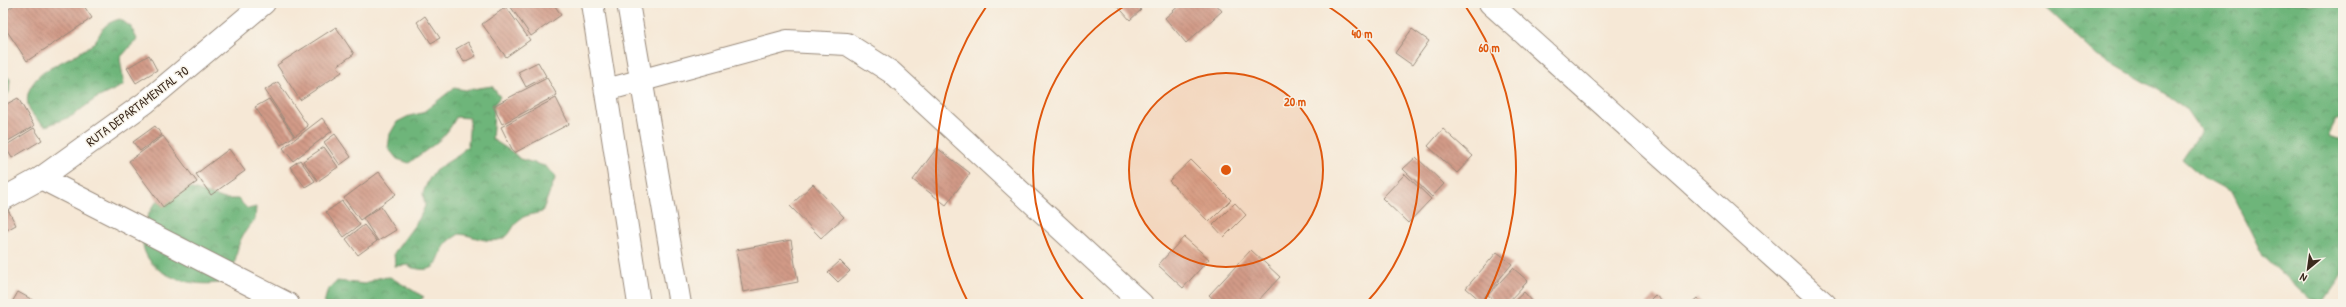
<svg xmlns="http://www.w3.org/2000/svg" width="2346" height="307" font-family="'Patrick Hand',sans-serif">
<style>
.forest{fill:url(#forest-crowns);stroke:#54704c}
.building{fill:url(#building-back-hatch)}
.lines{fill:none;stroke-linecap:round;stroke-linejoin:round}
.minor-casing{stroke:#98897a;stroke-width:24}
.major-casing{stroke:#98897a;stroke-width:24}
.minor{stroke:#fff;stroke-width:22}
.major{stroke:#fff;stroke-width:22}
.ring{fill:none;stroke:#df570d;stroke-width:2}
.labels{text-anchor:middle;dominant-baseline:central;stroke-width:3;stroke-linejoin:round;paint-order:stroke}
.street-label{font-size:13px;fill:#3b2a1e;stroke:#f7f3e8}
.centre{fill:#df570d;stroke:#f7f3e8;stroke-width:2}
.ring-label{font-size:12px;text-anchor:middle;font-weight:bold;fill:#df570d;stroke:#f7f3e8;stroke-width:3;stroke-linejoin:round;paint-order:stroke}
</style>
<defs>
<pattern id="forest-crowns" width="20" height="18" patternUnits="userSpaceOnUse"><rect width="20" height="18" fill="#6eb57a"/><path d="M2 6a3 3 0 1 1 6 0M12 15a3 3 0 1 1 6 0" fill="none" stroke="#5c9363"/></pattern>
<pattern id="building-back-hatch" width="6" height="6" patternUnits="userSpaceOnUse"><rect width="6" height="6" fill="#d19a87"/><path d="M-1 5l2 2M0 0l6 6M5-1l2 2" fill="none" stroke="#ab7e6e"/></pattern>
</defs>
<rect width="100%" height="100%" fill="#f7f3e8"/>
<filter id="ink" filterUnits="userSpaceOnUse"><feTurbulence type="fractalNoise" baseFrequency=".025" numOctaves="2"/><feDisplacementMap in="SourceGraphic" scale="8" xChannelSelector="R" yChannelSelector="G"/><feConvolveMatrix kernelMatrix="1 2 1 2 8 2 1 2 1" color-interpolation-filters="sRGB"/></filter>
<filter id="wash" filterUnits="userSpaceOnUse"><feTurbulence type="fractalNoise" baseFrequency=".012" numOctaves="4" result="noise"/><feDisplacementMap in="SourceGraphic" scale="16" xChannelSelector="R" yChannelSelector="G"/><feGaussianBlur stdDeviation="0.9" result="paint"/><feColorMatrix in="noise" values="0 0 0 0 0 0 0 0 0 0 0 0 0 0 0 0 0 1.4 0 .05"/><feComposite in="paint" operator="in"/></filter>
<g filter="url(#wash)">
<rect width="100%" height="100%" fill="#f6e8d6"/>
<g class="forest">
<path d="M 2041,3 L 2343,3 L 2343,119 L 2336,120 L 2328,136 L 2343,140 L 2343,274 L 2324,301 L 2329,304 L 2310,300 L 2263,256 L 2231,192 L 2203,177 L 2182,159 L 2201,131 L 2185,108 L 2162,92 L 2098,56 Z"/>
<path d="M 120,19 L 131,27 L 137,39 L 120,58 L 124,85 L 95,99 L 72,116 L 46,126 C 22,112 21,90 44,72 C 58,62 76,56 90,46 C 104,35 97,25 120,19 Z"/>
<path d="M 3,73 L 10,79 L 9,92 L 3,101 Z"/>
<path d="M 492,86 L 500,97 L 493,106 L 494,113 L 492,139 L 514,153 L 520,159 L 545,166 L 556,176 L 542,212 C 535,214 522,215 517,222 C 510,230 510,238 498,240 C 485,243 472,235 459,234 C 455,237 451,239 448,242 C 433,258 444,276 409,267 L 411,265 L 395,266 L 394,253 L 419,219 L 425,206 L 423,193 L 428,181 L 435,170 L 459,155 L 468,145 L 470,118 L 456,117 C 445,141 429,147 409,163 L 397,159 L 388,148 L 390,134 L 397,122 L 409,116 L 422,113 L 454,88 L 466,90 Z"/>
<path d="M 186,187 L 225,199 L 238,199 L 248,209 L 256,207 L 255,220 C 231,244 241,256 228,281 C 193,291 132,274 144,227 C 147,216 152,205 161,198 C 168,193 178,190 186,187 Z"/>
<path d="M 390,277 L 424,297 L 415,304 L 324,304 L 327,291 L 337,281 L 365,284 L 378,278 Z"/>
</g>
<g id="blocks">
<g class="building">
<path d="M 17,3 L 82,3 L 92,18 L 27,61 L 3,25 L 3,13 Z"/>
<path d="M 508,3 L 553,3 L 561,15 L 531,36 Z"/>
<path d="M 1115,3 L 1134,3 L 1141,10 L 1130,20 Z"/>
<path d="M 1182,3 L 1215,3 L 1222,11 L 1186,43 L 1165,18 Z"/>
<path d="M 506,7 L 530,40 L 506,57 L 482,24 Z"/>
<path d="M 425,16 L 440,38 L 431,43 L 417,22 Z"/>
<path d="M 336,27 L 354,54 L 337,66 L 342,72 L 300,100 L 277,65 Z"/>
<path d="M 1412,29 L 1429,41 L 1412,65 L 1395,53 Z"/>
<path d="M 468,42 L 476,56 L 464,62 L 456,49 Z"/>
<path d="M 149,55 L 157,70 L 136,83 L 127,68 Z"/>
<path d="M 538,62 L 546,76 L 526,87 L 518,72 Z"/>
<path d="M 547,78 L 557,95 L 502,124 L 493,106 Z"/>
<path d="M 278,82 L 308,126 L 295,136 L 265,90 Z"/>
<path d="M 18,98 L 34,126 L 8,141 L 3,133 L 3,106 Z"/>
<path d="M 556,98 L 569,124 L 514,153 L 501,127 Z"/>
<path d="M 269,99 L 294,136 L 281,145 L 255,107 Z"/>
<path d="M 322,118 L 332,131 L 293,161 L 283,148 Z"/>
<path d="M 155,126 L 162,135 L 140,151 L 133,142 Z"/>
<path d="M 34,128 L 42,140 L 12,158 L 5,146 Z"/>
<path d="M 1443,129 L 1473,156 L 1457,173 L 1428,146 Z"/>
<path d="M 335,134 L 351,157 L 340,165 L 324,142 Z"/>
<path d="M 163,136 L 197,182 L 163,207 L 129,161 Z"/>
<path d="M 324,147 L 338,167 L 318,181 L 303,161 Z"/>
<path d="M 937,148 L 970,173 L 946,205 L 913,180 Z"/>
<path d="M 229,149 L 245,171 L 211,195 L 196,174 Z"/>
<path d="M 3,150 L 8,159 L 3,162 Z"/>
<path d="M 1416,157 L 1444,184 L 1432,197 L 1403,169 Z"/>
<path d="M 300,160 L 315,181 L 305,187 L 290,167 Z"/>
<path d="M 1191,160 L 1231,200 L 1209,222 L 1169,181 Z"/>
<path d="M 379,172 L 396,194 L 360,220 L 344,198 Z"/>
<path d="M 1405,174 L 1431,199 L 1408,223 L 1382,198 Z"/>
<path d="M 813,184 L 844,217 L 821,238 L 790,206 Z"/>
<path d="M 342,201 L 360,225 L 344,237 L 326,212 Z"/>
<path d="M 1235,203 L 1246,215 L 1224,237 L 1213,225 Z"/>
<path d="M 381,207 L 396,230 L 378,241 L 363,218 Z"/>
<path d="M 8,210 L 16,225 L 3,232 L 3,213 Z"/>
<path d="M 364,225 L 377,241 L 358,255 L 346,239 Z"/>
<path d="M 1184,237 L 1209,259 L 1183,288 L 1158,265 Z"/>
<path d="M 791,240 L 798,282 L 743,292 L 736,250 Z"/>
<path d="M 1251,250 L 1280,277 L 1255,304 L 1219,304 L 1209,295 Z"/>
<path d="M 1497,252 L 1512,264 L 1481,301 L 1466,288 Z"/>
<path d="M 840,261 L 850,271 L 838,282 L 828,272 Z"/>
<path d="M 1513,268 L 1528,281 L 1506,304 L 1498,304 L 1488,295 Z"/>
<path d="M 18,292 L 40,304 L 11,304 Z"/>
<path d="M 1524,292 L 1535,304 L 1511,304 Z"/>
<path d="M 1655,295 L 1665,304 L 1646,304 Z"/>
<path d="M 1697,298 L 1703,304 L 1690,304 Z"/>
</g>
</g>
</g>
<g filter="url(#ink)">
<use href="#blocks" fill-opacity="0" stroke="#98897a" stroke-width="1"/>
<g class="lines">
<defs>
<g id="minor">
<path d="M 592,3 L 639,304"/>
<path d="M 628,3 L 680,304"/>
<path d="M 1490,3 L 1825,304"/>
<path d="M 606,90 L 787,41 L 847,44 L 891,72 L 1142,304"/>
<path d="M 41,178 L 288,304"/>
</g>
<path id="major" d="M 3,199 L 41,178 L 145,103 L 264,3"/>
</defs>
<use href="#minor" class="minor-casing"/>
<use href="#major" class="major-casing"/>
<use href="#minor" class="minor"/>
<use href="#major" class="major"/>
</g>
</g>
<circle cx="1226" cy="170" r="97" fill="#df570d" fill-opacity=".12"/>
<g class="ring">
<circle cx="1226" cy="170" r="97"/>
<path d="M1086 303A193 193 0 0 1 1128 4M1324 4A193 193 0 0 1 1366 303"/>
<path d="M969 304A290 290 0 0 1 988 4M1464 4A290 290 0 0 1 1483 304"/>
</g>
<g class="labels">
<g class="street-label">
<text transform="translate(137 106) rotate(-37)">RUTA DEPARTAMENTAL 70</text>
</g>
</g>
<circle cx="1226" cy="170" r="6" class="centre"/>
<g class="ring-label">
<text x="1362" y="38">40 m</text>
<text x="1489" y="52">60 m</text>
<text x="1295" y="106">20 m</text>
</g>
<rect width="2346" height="307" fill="none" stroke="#f7f3e8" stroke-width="16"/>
<g transform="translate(2308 269) rotate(209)" stroke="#f7f3e8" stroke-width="3" paint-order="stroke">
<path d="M0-3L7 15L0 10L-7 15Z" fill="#3b2a1e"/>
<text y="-6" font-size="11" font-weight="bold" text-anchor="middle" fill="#3b2a1e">N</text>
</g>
</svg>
